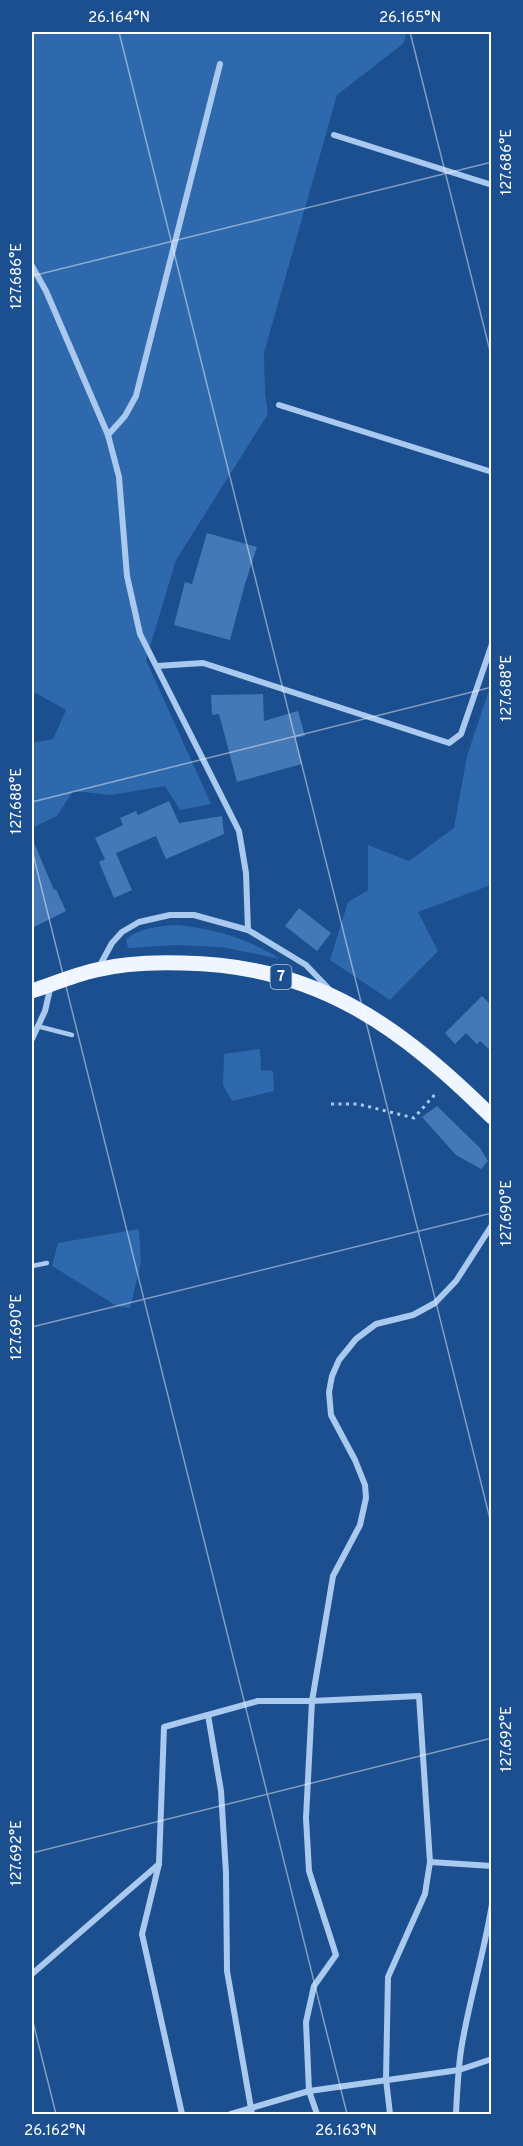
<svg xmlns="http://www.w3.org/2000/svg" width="523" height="2146" font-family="Overpass,sans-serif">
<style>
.green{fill:#2e69ad}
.building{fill:#4478b7}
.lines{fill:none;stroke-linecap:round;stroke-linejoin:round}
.path{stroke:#a9c9ee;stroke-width:3;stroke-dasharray:3 4.5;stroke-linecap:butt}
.lane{stroke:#a9c9ee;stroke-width:4.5}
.street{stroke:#a9c9ee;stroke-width:6}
.primary{stroke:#f0f6ff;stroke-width:15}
.ticks{fill:none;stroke:#fff;stroke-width:1.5;stroke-opacity:0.45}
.labels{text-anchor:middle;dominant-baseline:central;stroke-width:5;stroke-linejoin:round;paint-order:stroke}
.shield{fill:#1b4f8f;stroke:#bbcadd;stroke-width:1.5}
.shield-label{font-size:15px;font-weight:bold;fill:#fff}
.neatline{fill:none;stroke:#fff;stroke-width:2}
.ticks-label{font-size:15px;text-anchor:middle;fill:#fff}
</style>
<rect width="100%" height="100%" fill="#1b4f8f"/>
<g class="green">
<path d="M 32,32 L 406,32 L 404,43 L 337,95 L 264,353 L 265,393 L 268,414 L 176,560 L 146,660 L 211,804 L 180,810 L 165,786 L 111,795 L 73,791 L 57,816 L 32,828 L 32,743 L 53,739 L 66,710 L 32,691 Z"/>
<path d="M 491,684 L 491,885 L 418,912 L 438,951 L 390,1000 L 330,960 L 348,902 L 368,890 L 368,845 L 409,861 L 454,828 L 467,756 Z"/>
<path d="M 176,925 C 212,928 250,939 280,959 L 222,947 L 176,945 L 128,948 L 126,939 C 140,928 159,926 176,925 Z"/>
<path d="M 260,1049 L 261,1070 L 273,1071 L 274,1091 L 232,1101 L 223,1085 L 224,1054 Z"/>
<path d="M 139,1229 L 141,1262 L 130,1308 L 117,1306 L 52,1266 L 58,1243 Z"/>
</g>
<g class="building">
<path d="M 207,533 L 257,547 L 245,584 L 230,640 L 174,625 L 185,582 L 192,584 Z"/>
<path d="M 263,694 L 264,721 L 298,711 L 305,736 L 295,738 L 302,764 L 237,782 L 219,714 L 212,715 L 211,695 Z"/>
<path d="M 169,801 L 179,823 L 222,816 L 224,834 L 166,859 L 156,836 L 116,853 L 132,890 L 114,898 L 99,862 L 105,859 L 95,838 L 123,825 L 120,818 L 136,811 L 138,815 Z"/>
<path d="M 32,838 L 54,890 L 56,889 L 66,911 L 32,928 Z"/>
<path d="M 299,908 L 331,933 L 317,951 L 285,926 Z"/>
<path d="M 482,996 L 492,1006 L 492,1052 L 480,1041 L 477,1044 L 466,1033 L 455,1044 L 445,1033 Z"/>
<path d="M 437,1106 L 480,1148 L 488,1161 L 481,1169 L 456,1155 L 422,1117 Z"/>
</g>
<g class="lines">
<path class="path" d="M 331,1104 L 358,1104 L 414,1118 L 437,1092"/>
<g class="lane">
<path d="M 37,1026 L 72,1035"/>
<path d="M 32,1266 L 47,1263"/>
</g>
<g class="street">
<path d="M 334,135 L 492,185"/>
<path d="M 32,266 L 46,291 L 108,435 L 119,477 L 127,576 L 140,634 L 239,831 L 246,873 L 248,930"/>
<path d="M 279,405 L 492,472"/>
<path d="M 108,435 L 125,416 L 136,396 L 220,64"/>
<path d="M 157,666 L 203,663 L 449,743 L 461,734 L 492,644"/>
<path d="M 99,967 L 112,943 L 122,932 L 139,922 L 170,915 L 194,915 L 248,930 L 306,965 L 329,989"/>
<path d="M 32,1039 L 45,1011 L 51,985"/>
<path d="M 208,1715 L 221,1791 L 226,1873 L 227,1971 L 252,2114"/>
<path d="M 430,1862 L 492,1866"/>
<path d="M 32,1974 L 159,1864"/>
<path d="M 182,2114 L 142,1934 L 159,1864 L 164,1727 L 258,1701 L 312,1701 L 419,1696 L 430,1862 L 425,1894 L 388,1977 L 386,2079 L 390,2114"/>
<path d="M 231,2114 L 309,2091 L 459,2070 L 492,2059"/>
<path d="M 317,2114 L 309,2091 L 306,2022 L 314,1986 L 336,1955 L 309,1871 L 306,1818 L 312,1701 L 333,1576 L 360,1525 L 366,1498 L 365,1485 L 355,1460 L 331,1415 L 329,1392 L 332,1376 L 339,1360 L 356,1339 L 376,1324 L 413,1315 L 435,1303 L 456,1281 L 492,1225"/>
<path d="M 456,2114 C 457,2093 458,2071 461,2050 C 469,2000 484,1954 492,1904"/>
</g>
<path class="primary" d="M 32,991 C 53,984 74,975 96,970 C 124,963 155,962 183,963 C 316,965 400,1026 492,1117"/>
</g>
<path class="ticks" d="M 119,32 L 492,1527M 410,32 L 492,359M 32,276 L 492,162M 32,802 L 492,687M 32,850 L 347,2114M 32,1327 L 492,1213M 32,1853 L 492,1738M 32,2018 L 56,2114"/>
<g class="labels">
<rect class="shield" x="270.5" y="965" width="21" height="24" rx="4.5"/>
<g class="shield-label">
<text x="281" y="977">7</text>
</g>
</g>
<rect width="523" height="2146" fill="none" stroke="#1b4f8f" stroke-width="66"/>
<rect x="33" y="33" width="457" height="2080" class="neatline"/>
<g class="ticks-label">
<text x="119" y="22">26.164°N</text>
<text x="410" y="22">26.165°N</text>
<text transform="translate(506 162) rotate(-90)" y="5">127.686°E</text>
<text transform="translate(16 276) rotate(-90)" y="5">127.686°E</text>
<text transform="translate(506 688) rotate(-90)" y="5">127.688°E</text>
<text transform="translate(16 801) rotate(-90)" y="5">127.688°E</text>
<text transform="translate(506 1213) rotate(-90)" y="5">127.690°E</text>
<text transform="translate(16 1327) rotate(-90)" y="5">127.690°E</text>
<text transform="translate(506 1739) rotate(-90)" y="5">127.692°E</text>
<text transform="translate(16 1853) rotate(-90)" y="5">127.692°E</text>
<text x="55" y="2135">26.162°N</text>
<text x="346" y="2135">26.163°N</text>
</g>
</svg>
